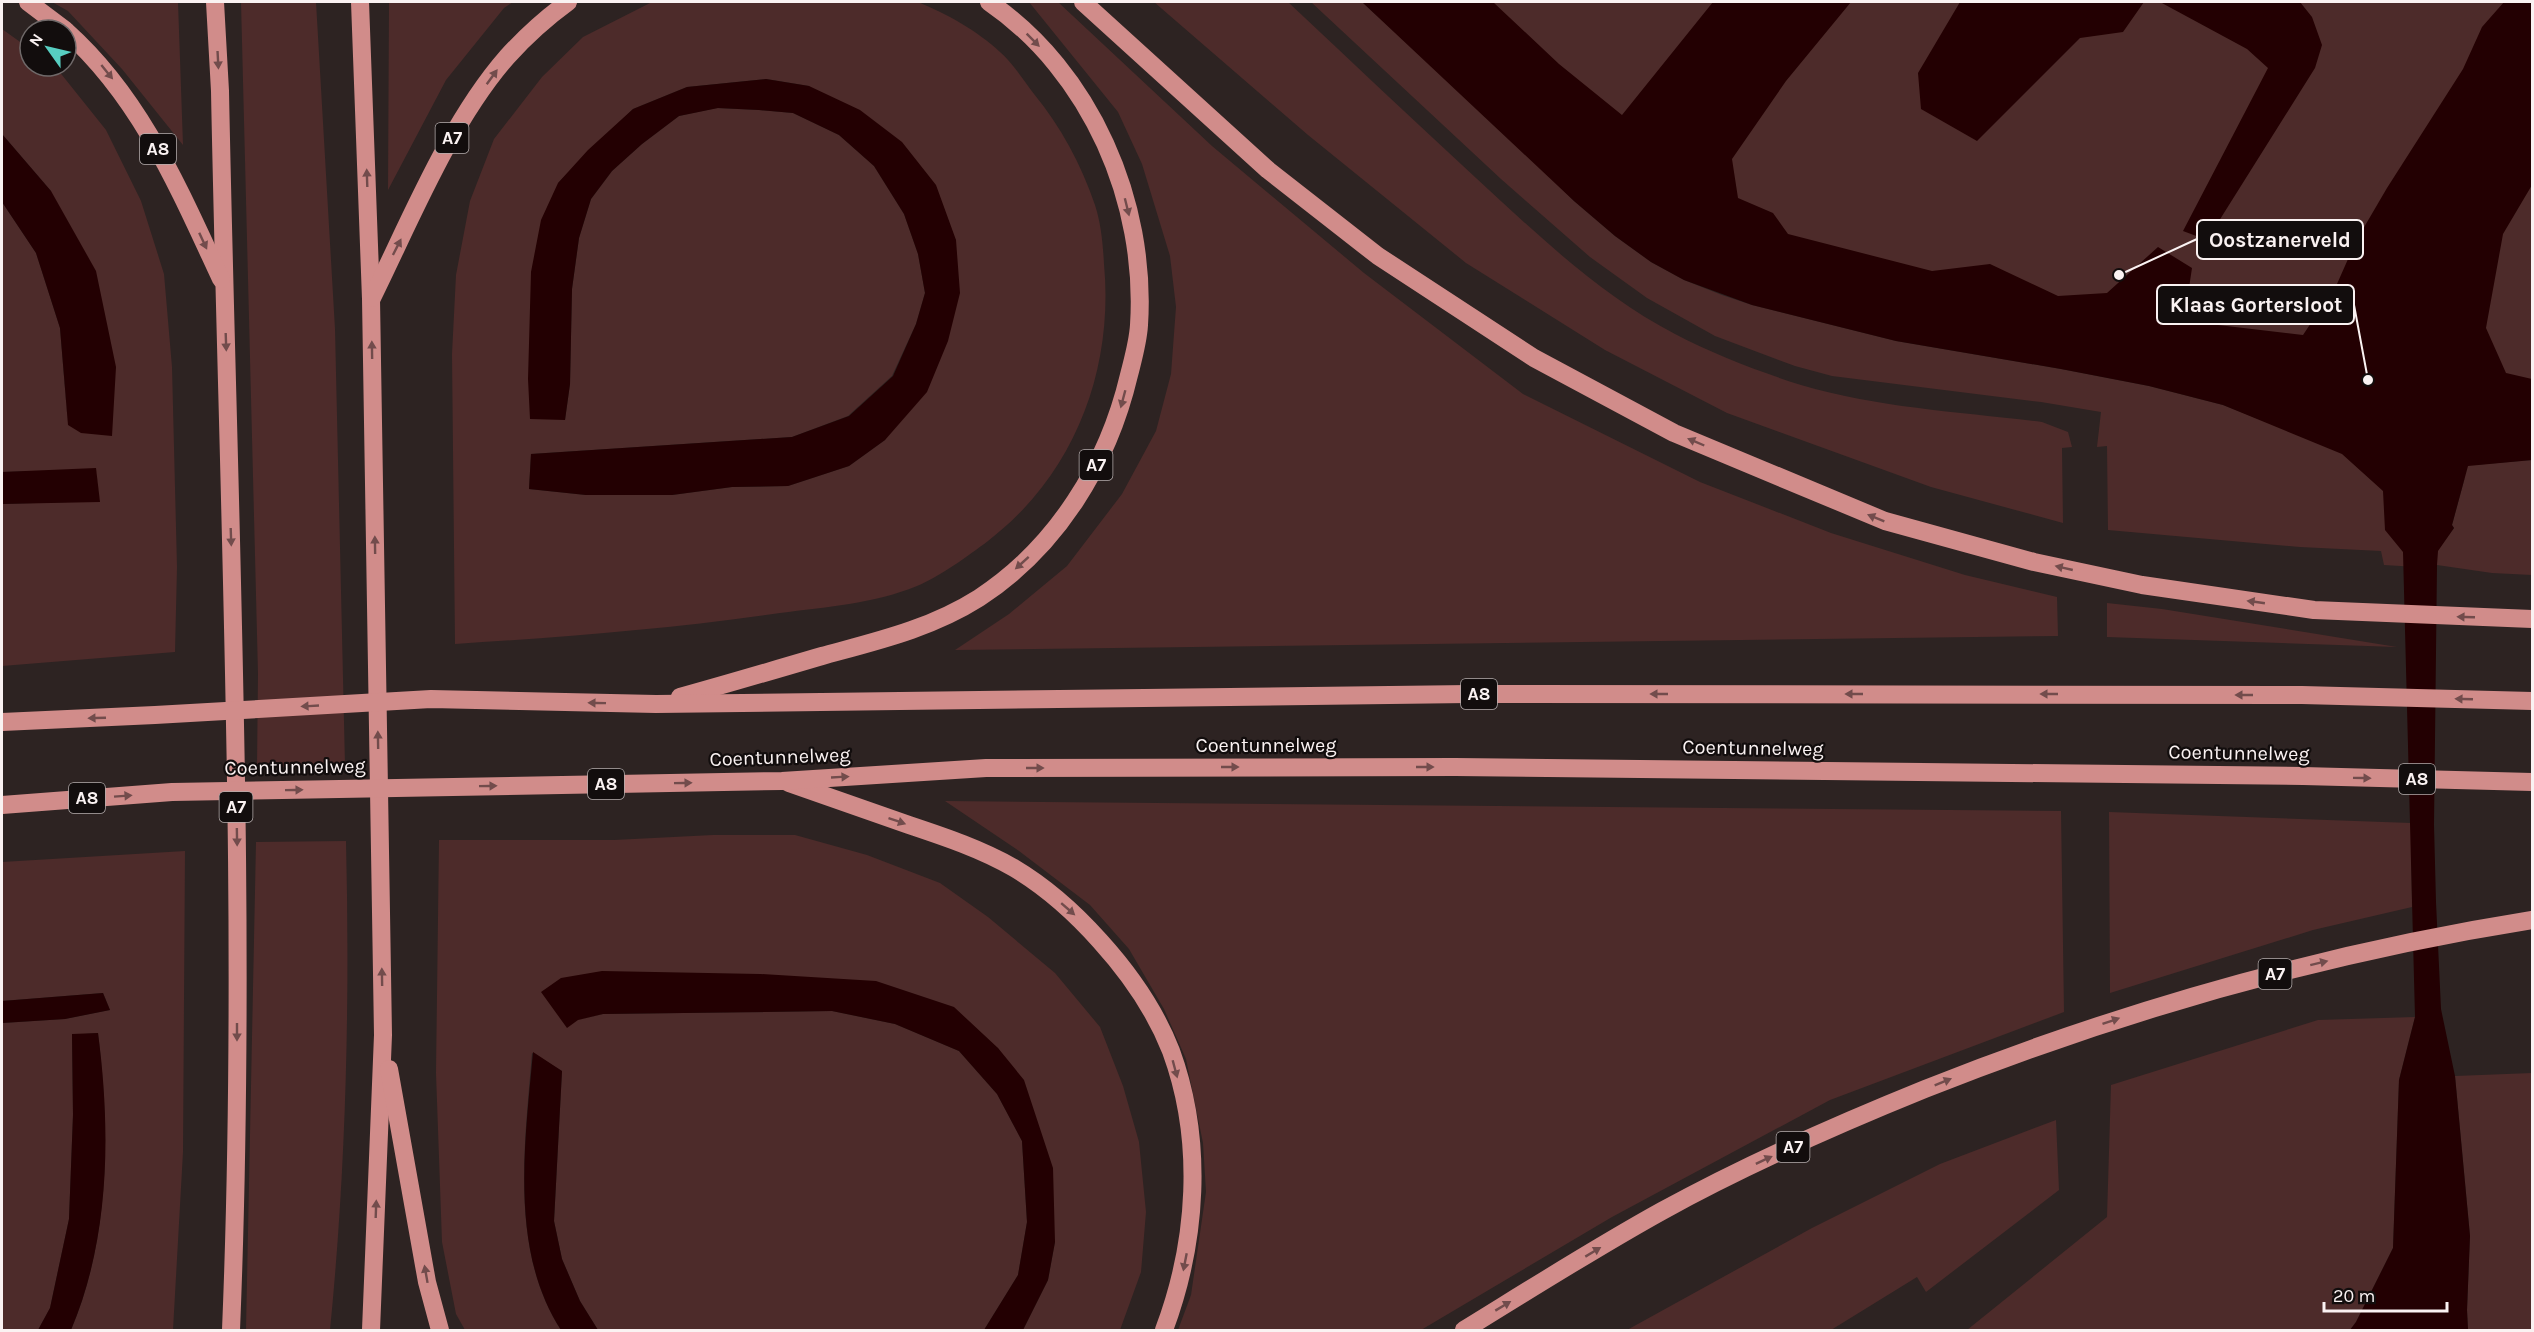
<svg xmlns="http://www.w3.org/2000/svg" width="2534" height="1332" font-family="Karla,sans-serif">
<style>
.green{fill:#4d2b2a;fill-rule:evenodd}
.water{fill:#230002}
.lines{fill:none;stroke-linecap:round;stroke-linejoin:round}
.highway{stroke:#d18c8a;stroke-width:18}
.oneway{fill:#724c4c}
.labels{text-anchor:middle;dominant-baseline:central;stroke-width:4.5;stroke-linejoin:round;paint-order:stroke}
.shield{fill:#120d0d;stroke:#b4adad;stroke-width:1.5}
.shield-label{font-size:18px;font-weight:bold;fill:#faf2f2}
.street-label{font-size:20px;fill:#faf2f2;stroke:#120d0d}
.leader{fill:none;stroke:#faf2f2;stroke-width:2}
.callout-dot{fill:#faf2f2;stroke:#120d0d;stroke-width:2}
.callout{fill:#120d0d;stroke:#faf2f2;stroke-width:2}
.callout-label{font-size:21px;text-anchor:middle;font-weight:bold;fill:#faf2f2}
</style>
<rect width="100%" height="100%" fill="#2d2322"/>
<g class="green">
<path d="M 52,2 L 178,2 L 183,145 L 122,69 L 68,11 Z"/>
<path d="M 241,2 L 316,2 L 335,329 L 345,765 L 257,768 L 258,674 Z"/>
<path d="M 389,2 L 513,2 L 504,8 L 446,80 L 388,190 Z"/>
<path d="M 652,2 L 918,2 C 945,13 978,31 1000,52 C 1013,63 1023,80 1034,94 C 1061,127 1081,164 1095,205 C 1101,223 1103,245 1104,264 C 1114,371 1074,475 988,541 C 968,556 939,577 917,586 C 873,604 826,607 780,613 C 672,629 564,637 455,644 L 452,354 L 456,275 L 470,201 L 494,139 L 542,77 L 583,37 ZM 766,79 L 809,86 L 956,240 L 885,440 L 849,466 L 788,486 L 732,487 L 672,495 L 586,495 L 529,489 L 531,454 L 792,437 L 848,416 L 892,376 L 916,324 L 925,293 L 918,254 L 904,214 L 874,166 L 839,135 L 793,113 L 759,110 L 717,108 L 679,116 L 642,144 L 612,171 L 591,199 L 579,238 L 572,289 L 570,384 L 565,420 L 558,183 L 633,109 L 687,87 Z"/>
<path d="M 1029,2 L 1058,2 L 1212,146 L 1364,273 L 1523,394 L 1700,482 L 1831,533 L 1965,575 L 2057,597 L 2058,636 L 955,650 L 1009,614 L 1067,566 L 1122,494 L 1156,431 L 1171,374 L 1176,307 L 1170,256 L 1142,164 L 1118,112 Z"/>
<path d="M 1154,2 L 1288,2 C 1351,61 1413,120 1476,178 C 1538,235 1600,295 1675,334 C 1713,354 1760,372 1801,385 C 1879,408 1962,412 2042,422 L 2068,432 L 2072,447 L 2062,448 L 2063,523 L 1931,487 L 1727,413 L 1605,350 L 1466,263 L 1308,135 Z"/>
<path d="M 1311,2 L 1362,2 L 1498,127 L 1365,2 L 2532,2 L 2532,456 L 2474,465 L 2532,460 L 2532,575 L 2492,573 L 2437,565 L 2437,552 L 2433,568 L 2384,565 L 2381,551 L 2300,547 L 2108,530 L 2107,446 L 2097,447 L 2101,412 L 2041,402 L 1832,376 L 1795,366 L 1715,336 L 1647,298 L 1590,257 L 1501,179 ZM 1516,144 L 2226,401 L 2266,422 L 2223,405 L 2149,386 L 2061,369 L 1896,341 L 1752,305 L 1722,295 L 1684,280 L 1651,262 L 1615,236 L 1574,201 ZM 2465,477 L 2452,525 L 2454,528 L 2437,551 Z"/>
<path d="M 2,29 L 30,49 L 30,66 L 53,66 L 58,70 L 106,130 L 141,201 L 164,274 L 172,367 L 177,567 L 175,652 L 2,666 L 2,504 L 100,501 L 39,471 L 2,472 L 2,202 L 36,253 L 60,328 L 68,425 L 51,191 L 2,134 Z"/>
<path d="M 2107,603 L 2162,609 L 2397,647 L 2107,637 Z"/>
<path d="M 945,801 L 2061,811 L 2064,1012 L 1830,1100 L 1612,1217 L 1421,1330 L 1178,1330 L 1191,1295 L 1206,1192 L 1203,1143 L 1186,1059 L 1164,1009 L 1129,949 L 1090,905 L 1019,851 Z"/>
<path d="M 2109,812 L 2411,823 L 2412,907 L 2313,930 L 2110,993 Z"/>
<path d="M 713,835 L 795,835 L 867,855 L 940,883 L 988,917 L 1055,973 L 1100,1027 L 1123,1086 L 1139,1142 L 1146,1212 L 1141,1272 L 1120,1330 L 1023,1330 L 1048,1280 L 1055,1242 L 998,1048 L 760,974 L 578,1020 L 603,1014 L 832,1011 L 895,1024 L 959,1051 L 997,1094 L 1022,1141 L 1027,1222 L 1018,1275 L 984,1330 L 598,1330 L 580,1301 L 562,1259 L 554,1221 L 562,1071 L 532,1053 C 525,1143 509,1250 561,1330 L 465,1330 L 456,1314 L 442,1242 L 436,1073 L 439,840 L 614,840 Z"/>
<path d="M 346,841 C 350,1004 346,1169 330,1330 L 246,1330 L 256,842 Z"/>
<path d="M 185,851 L 183,1152 L 173,1330 L 71,1330 C 110,1238 110,1132 98,1033 L 72,1035 L 73,1115 L 69,1219 L 50,1308 L 38,1330 L 2,1330 L 2,1023 L 65,1019 L 110,1010 L 103,993 L 2,1001 L 2,862 Z"/>
<path d="M 2415,1017 L 2399,1080 L 2393,1248 L 2356,1322 L 2350,1330 L 1967,1330 L 2107,1217 L 2111,1085 L 2318,1020 Z"/>
<path d="M 2532,1073 L 2532,1330 L 2468,1330 L 2467,1310 L 2470,1236 L 2455,1076 Z"/>
<path d="M 2056,1120 L 2059,1190 L 1926,1292 L 1917,1277 L 1831,1330 L 1627,1330 L 1812,1228 L 1940,1164 Z"/>
</g>
<g class="water">
<path d="M 1362,2 L 1493,2 L 1559,64 L 1622,115 L 1713,2 L 1851,2 L 1786,81 L 1732,159 L 1738,198 L 1773,213 L 1788,234 L 1932,271 L 1990,264 L 2058,296 L 2107,293 L 2158,247 L 2192,268 L 2184,321 L 2303,335 L 2337,284 L 2356,241 L 2387,188 L 2463,69 L 2482,27 L 2504,2 L 2532,2 L 2532,185 L 2503,234 L 2486,328 L 2506,373 L 2532,379 L 2532,460 L 2468,466 L 2452,525 L 2454,528 L 2438,551 L 2437,565 L 2434,825 L 2436,902 L 2441,1009 L 2455,1076 L 2470,1236 L 2467,1310 L 2468,1330 L 2350,1330 L 2356,1322 L 2393,1248 L 2399,1080 L 2415,1017 L 2403,552 L 2385,530 L 2383,491 L 2342,454 L 2223,405 L 2149,386 L 2061,369 L 1896,341 L 1752,305 L 1684,280 L 1651,262 L 1615,236 L 1574,201 Z"/>
<path d="M 1960,2 L 2144,2 L 2123,32 L 2080,38 L 1977,141 L 1921,109 L 1918,73 Z"/>
<path d="M 2160,2 L 2300,2 L 2312,17 L 2322,45 L 2315,68 L 2207,240 L 2183,231 L 2268,68 L 2247,49 Z"/>
<path d="M 766,79 L 809,86 L 860,110 L 902,142 L 936,185 L 956,240 L 960,293 L 948,341 L 927,392 L 885,440 L 849,466 L 788,486 L 732,487 L 672,495 L 586,495 L 529,489 L 531,454 L 792,437 L 849,416 L 893,376 L 916,324 L 925,293 L 918,254 L 904,214 L 874,166 L 839,135 L 793,113 L 759,110 L 718,108 L 679,116 L 642,144 L 612,171 L 591,199 L 579,238 L 572,289 L 570,384 L 565,420 L 530,419 L 528,379 L 531,272 L 541,220 L 558,183 L 588,150 L 633,109 L 687,87 Z"/>
<path d="M 2,134 L 51,191 L 96,271 L 116,367 L 112,436 L 81,433 L 68,425 L 60,328 L 36,253 L 2,202 Z"/>
<path d="M 96,468 L 100,502 L 2,504 L 2,472 Z"/>
<path d="M 602,971 L 760,974 L 876,981 L 954,1007 L 998,1048 L 1024,1080 L 1053,1168 L 1055,1242 L 1048,1280 L 1023,1330 L 984,1330 L 1018,1275 L 1027,1222 L 1022,1141 L 997,1094 L 959,1051 L 895,1024 L 832,1011 L 603,1014 L 578,1020 L 567,1028 L 541,992 L 561,978 Z"/>
<path d="M 103,993 L 110,1010 L 65,1019 L 2,1023 L 2,1001 Z"/>
<path d="M 98,1033 C 111,1131 110,1238 71,1330 L 38,1330 L 50,1308 L 69,1219 L 73,1115 L 72,1034 Z"/>
<path d="M 533,1052 L 562,1071 L 554,1221 L 562,1259 L 580,1301 L 598,1330 L 561,1330 C 509,1250 525,1142 533,1052 Z"/>
</g>
<g class="lines">
<g class="highway">
<path d="M 28,2 L 65,30"/>
<path d="M 215,2 L 220,91 C 228,504 248,918 231,1330"/>
<path d="M 360,2 L 371,299 L 383,1035 L 371,1330"/>
<path d="M 1083,2 L 1268,170 L 1378,256 L 1534,358 L 1674,433 L 1885,521 L 2034,562 L 2142,585 L 2314,610 L 2532,619"/>
<path d="M 66,31 C 141,98 179,189 221,279"/>
<path d="M 372,298 C 410,221 450,122 507,57 C 526,36 546,18 568,2"/>
<path d="M 680,697 C 727,684 774,670 822,656 C 877,641 930,629 979,598 C 1057,547 1108,464 1129,375 C 1133,359 1138,342 1139,325 C 1147,202 1091,72 989,2"/>
<path d="M 2,722 L 155,715 L 431,699 L 656,704 L 1469,694 L 2302,695 L 2532,701"/>
<path d="M 789,783 C 829,797 869,811 909,825 C 945,837 981,849 1014,868 C 1046,887 1075,913 1100,941 C 1129,973 1155,1010 1171,1051 C 1204,1141 1197,1242 1164,1330"/>
<path d="M 2,805 L 172,792 L 782,781 L 986,768 L 1455,767 L 2303,776 L 2532,782"/>
<path d="M 389,1069 L 427,1282 L 440,1330"/>
<path d="M 1464,1330 C 1529,1290 1595,1248 1662,1211 C 1747,1164 1836,1125 1925,1089 C 2121,1011 2324,953 2532,920"/>
</g>
</g>
<defs><path id="oneway-solid" d="M-6-.8H1V-3.2L6.5 0L1 3.2V.8H-6Z" transform="scale(1.5)"/></defs>
<g class="oneway">
<use href="#oneway-solid" transform="translate(1033 40) rotate(45)"/>
<use href="#oneway-solid" transform="translate(218 60) rotate(87)"/>
<use href="#oneway-solid" transform="translate(107 72) rotate(51)"/>
<use href="#oneway-solid" transform="translate(492 77) rotate(-54)"/>
<use href="#oneway-solid" transform="translate(367 178) rotate(-92)"/>
<use href="#oneway-solid" transform="translate(1127 207) rotate(76)"/>
<use href="#oneway-solid" transform="translate(203 241) rotate(65)"/>
<use href="#oneway-solid" transform="translate(397 247) rotate(-63)"/>
<use href="#oneway-solid" transform="translate(226 342) rotate(88)"/>
<use href="#oneway-solid" transform="translate(372 350) rotate(-91)"/>
<use href="#oneway-solid" transform="translate(1123 399) rotate(105)"/>
<use href="#oneway-solid" transform="translate(1696 442) rotate(-157)"/>
<use href="#oneway-solid" transform="translate(1876 518) rotate(-158)"/>
<use href="#oneway-solid" transform="translate(231 537) rotate(88)"/>
<use href="#oneway-solid" transform="translate(375 545) rotate(-91)"/>
<use href="#oneway-solid" transform="translate(1022 563) rotate(138)"/>
<use href="#oneway-solid" transform="translate(2064 568) rotate(-167)"/>
<use href="#oneway-solid" transform="translate(2256 602) rotate(-172)"/>
<use href="#oneway-solid" transform="translate(2466 617) rotate(-178)"/>
<use href="#oneway-solid" transform="translate(1659 694) rotate(-180)"/>
<use href="#oneway-solid" transform="translate(1854 694) rotate(-180)"/>
<use href="#oneway-solid" transform="translate(2049 694) rotate(-180)"/>
<use href="#oneway-solid" transform="translate(2244 695) rotate(-180)"/>
<use href="#oneway-solid" transform="translate(2464 699) rotate(-178)"/>
<use href="#oneway-solid" transform="translate(597 703) rotate(-179)"/>
<use href="#oneway-solid" transform="translate(310 706) rotate(177)"/>
<use href="#oneway-solid" transform="translate(97 718) rotate(178)"/>
<use href="#oneway-solid" transform="translate(378 740) rotate(-91)"/>
<use href="#oneway-solid" transform="translate(1230 767)"/>
<use href="#oneway-solid" transform="translate(1425 767)"/>
<use href="#oneway-solid" transform="translate(1035 768)"/>
<use href="#oneway-solid" transform="translate(840 777) rotate(-3)"/>
<use href="#oneway-solid" transform="translate(2362 778) rotate(1)"/>
<use href="#oneway-solid" transform="translate(683 783) rotate(-1)"/>
<use href="#oneway-solid" transform="translate(488 786) rotate(-1)"/>
<use href="#oneway-solid" transform="translate(294 790) rotate(-1)"/>
<use href="#oneway-solid" transform="translate(123 796) rotate(-4)"/>
<use href="#oneway-solid" transform="translate(897 821) rotate(19)"/>
<use href="#oneway-solid" transform="translate(237 837) rotate(89)"/>
<use href="#oneway-solid" transform="translate(1068 909) rotate(41)"/>
<use href="#oneway-solid" transform="translate(2319 963) rotate(-14)"/>
<use href="#oneway-solid" transform="translate(382 977) rotate(-91)"/>
<use href="#oneway-solid" transform="translate(2111 1021) rotate(-19)"/>
<use href="#oneway-solid" transform="translate(237 1032) rotate(90)"/>
<use href="#oneway-solid" transform="translate(1175 1069) rotate(75)"/>
<use href="#oneway-solid" transform="translate(1943 1082) rotate(-22)"/>
<use href="#oneway-solid" transform="translate(1764 1160) rotate(-25)"/>
<use href="#oneway-solid" transform="translate(376 1209) rotate(-88)"/>
<use href="#oneway-solid" transform="translate(1593 1252) rotate(-31)"/>
<use href="#oneway-solid" transform="translate(1185 1262) rotate(101)"/>
<use href="#oneway-solid" transform="translate(426 1274) rotate(-100)"/>
<use href="#oneway-solid" transform="translate(1503 1306) rotate(-31)"/>
</g>
<g class="labels">
<g class="shield">
<rect x="435.5" y="123" width="33" height="30" rx="4.5"/>
<rect x="140" y="134" width="36" height="30" rx="4.5"/>
<rect x="1079.5" y="450" width="33" height="30" rx="4.5"/>
<rect x="1461" y="679" width="36" height="30" rx="4.5"/>
<rect x="2399" y="764" width="36" height="30" rx="4.5"/>
<rect x="588" y="769" width="36" height="30" rx="4.5"/>
<rect x="69" y="783" width="36" height="30" rx="4.5"/>
<rect x="219.5" y="792" width="33" height="30" rx="4.5"/>
<rect x="2258.5" y="959" width="33" height="30" rx="4.5"/>
<rect x="1776.5" y="1132" width="33" height="30" rx="4.5"/>
</g>
<g class="shield-label">
<text x="452" y="138">A7</text>
<text x="158" y="149">A8</text>
<text x="1096" y="465">A7</text>
<text x="1479" y="694">A8</text>
<text x="2417" y="779">A8</text>
<text x="606" y="784">A8</text>
<text x="87" y="798">A8</text>
<text x="236" y="807">A7</text>
<text x="2275" y="974">A7</text>
<text x="1793" y="1147">A7</text>
</g>
<g class="street-label">
<text x="1266" y="745">Coentunnelweg</text>
<text transform="translate(1753 748) rotate(1)">Coentunnelweg</text>
<text transform="translate(2239 753) rotate(1)">Coentunnelweg</text>
<text transform="translate(780 757) rotate(-2)">Coentunnelweg</text>
<text transform="translate(295 767) rotate(-1)">Coentunnelweg</text>
</g>
</g>
<path class="leader" d="M2119 275L2197 239M2368 380L2354 305"/>
<g class="callout-dot">
<circle cx="2119" cy="275" r="6"/>
<circle cx="2368" cy="380" r="6"/>
</g>
<g class="callout">
<rect x="2197" y="220" width="166" height="39" rx="6"/>
<rect x="2157" y="285" width="197" height="39" rx="6"/>
</g>
<g class="callout-label">
<text x="2280" y="247">Oostzanerveld</text>
<text x="2256" y="312">Klaas Gortersloot</text>
</g>
<rect width="2534" height="1332" fill="none" stroke="#faf2f2" stroke-width="6"/>
<g transform="translate(48 48) rotate(304)"><circle r="28" fill="#120d0d" stroke="#6f6969" stroke-width="1.5"/>
<path d="M0-4.5L10 22L0 15L-10 22Z" fill="#57cec1"/>
<text y="-9" font-size="16" font-weight="bold" text-anchor="middle" fill="#faf2f2">N</text>
</g>
<path d="M2324 1302v9h123v-9" fill="none" stroke="#faf2f2" stroke-width="3"/>
<text x="2333" y="1302" font-size="18" fill="#faf2f2" stroke="#120d0d" stroke-width="4.5" paint-order="stroke">20 m</text>
</svg>
